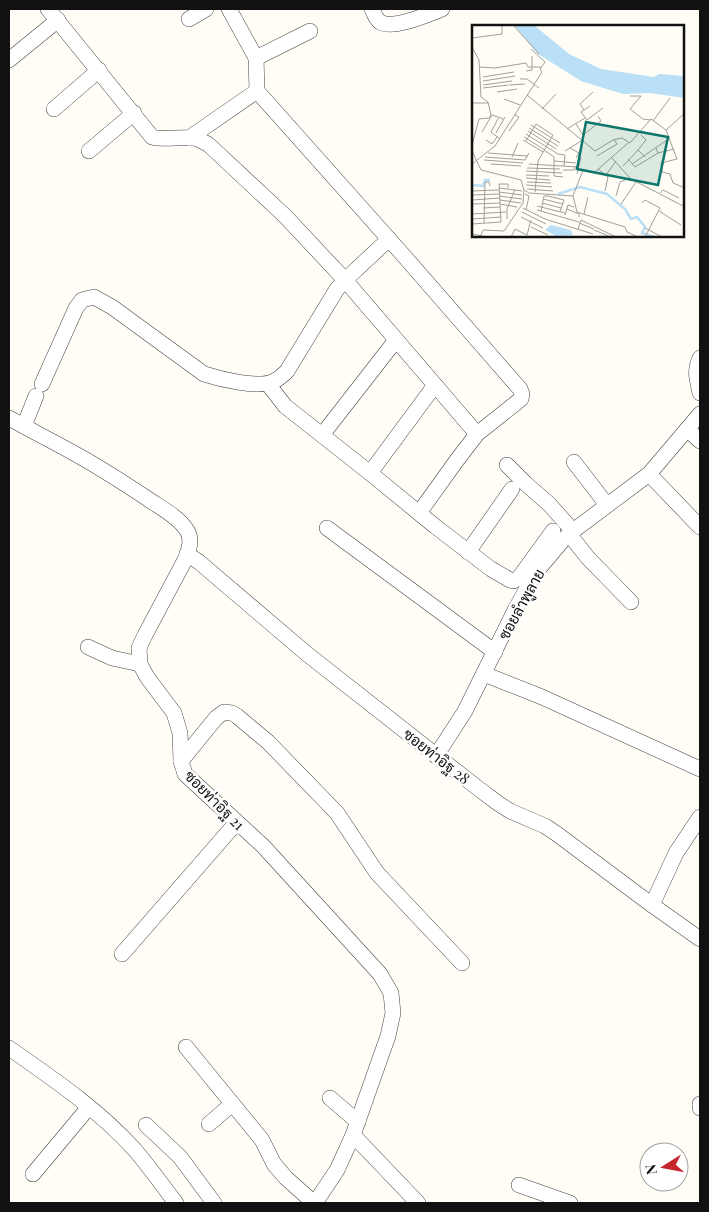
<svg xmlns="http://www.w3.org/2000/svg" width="709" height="1212" font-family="'Playfair Display',Sarabun,serif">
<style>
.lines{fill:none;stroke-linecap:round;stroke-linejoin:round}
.minor-casing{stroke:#444;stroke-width:16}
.minor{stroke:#fff;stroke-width:15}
.labels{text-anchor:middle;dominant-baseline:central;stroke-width:5;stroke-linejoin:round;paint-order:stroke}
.street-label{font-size:15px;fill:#111;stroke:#fff}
.inset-river{fill:none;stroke:#b9e0f7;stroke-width:2.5}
.inset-road{fill:none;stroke:#a09f9a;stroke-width:1}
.view{fill:#0f766e;fill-opacity:0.15;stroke:#0f766e;stroke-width:2.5}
.inset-edge{fill:none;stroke:#111;stroke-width:2.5}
</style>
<rect width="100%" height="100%" fill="#fffdf5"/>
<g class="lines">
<defs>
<g id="minor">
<path d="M 48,9 L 152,137 C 167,141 183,135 198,139 C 202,141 206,143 209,145 L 285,216 L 345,280 L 477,434"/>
<path d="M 229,9 L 256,58 L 257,91"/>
<path d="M 372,9 C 374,14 376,19 380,22 C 393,30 429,14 442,9"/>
<path d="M 189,19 L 206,9"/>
<path d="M 256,58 L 310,31"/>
<path d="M 9,60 L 58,20"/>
<path d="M 54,109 L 99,70"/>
<path d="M 189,138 L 257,91 L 404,256 L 520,389 L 522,394 L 521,399 L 477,434 L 457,460 L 419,513"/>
<path d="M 89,151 L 134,113"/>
<path d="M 700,358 C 694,372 697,378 700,393"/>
<path d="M 42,384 L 76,308 L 82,300 L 94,297 L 112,307 L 204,374 C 220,379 259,389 274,381 C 279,379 283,375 287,371 L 337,289 L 345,280 L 389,239"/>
<path d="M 268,384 L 285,406 L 370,473 L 436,527 L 491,569 L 510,580 L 513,581 L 519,578 L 553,531"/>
<path d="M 9,418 C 32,431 56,443 79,456 C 104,470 127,485 151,501 C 163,509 178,517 186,529 C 193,538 189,549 186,558 L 145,635 L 139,648 L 140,664 L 147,677 L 174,713 L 180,733 L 181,761 L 185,774 L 264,847 L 380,974 L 391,993 L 393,1013 L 388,1036 L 353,1135 L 337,1170 L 315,1203"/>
<path d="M 24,426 L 36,396"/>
<path d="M 687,429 L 700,441"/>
<path d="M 322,435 L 396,340"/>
<path d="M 574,462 L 607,505"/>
<path d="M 507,465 L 526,484 L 549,504 L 573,531"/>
<path d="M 370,473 L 435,385"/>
<path d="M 649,474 L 700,527"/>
<path d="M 327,528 L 495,652"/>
<path d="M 569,534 L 588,558 L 631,602"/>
<path d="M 468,552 L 512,489"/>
<path d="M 187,554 L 199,562 L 307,654 L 479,789 L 499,804 L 510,811 L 545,826 L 557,834 L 652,905 L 700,939"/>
<path d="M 88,647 L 112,658 L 140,664"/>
<path d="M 484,674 L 542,697 L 700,769"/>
<path d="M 436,756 L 465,711 L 515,610 L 536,572 L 563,540 L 573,531 L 649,474 L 700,414"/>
<path d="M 181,761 L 216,718 L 224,712 L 232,713 L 237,716 L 268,742 L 337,813 L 377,873 L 462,963"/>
<path d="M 652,905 L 676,853 L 700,817"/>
<path d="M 122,954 L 237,822"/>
<path d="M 186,1047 L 262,1140 L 274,1164 L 286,1178 L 314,1203"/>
<path d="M 9,1048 C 53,1079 98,1109 134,1149 C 149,1166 162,1185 176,1203"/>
<path d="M 330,1098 L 358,1122"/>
<path d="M 700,1104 L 700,1108"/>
<path d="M 209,1124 L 232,1104"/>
<path d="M 146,1125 L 180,1157 L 214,1203"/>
<path d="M 353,1135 L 418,1203"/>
<path d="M 33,1174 L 89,1107"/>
<path d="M 519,1185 L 570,1203"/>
</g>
</defs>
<use href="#minor" class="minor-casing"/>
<use href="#minor" class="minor"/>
</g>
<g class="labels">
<g class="street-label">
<text transform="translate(521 604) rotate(-61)">ซอยลำพูลาย</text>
<text transform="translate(437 756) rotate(38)">ซอยท่าอิฐ 28</text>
<text transform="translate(215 800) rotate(45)">ซอยท่าอิฐ 21</text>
</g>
</g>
<g transform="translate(472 25)">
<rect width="212" height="212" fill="#fffdf5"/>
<path d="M 43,1 L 63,1 L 97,29 L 129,44 L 182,52 L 187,49 L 212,51 L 212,73 L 178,68 L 151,69 L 109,56 L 66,29 ZM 79,200 L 99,205 L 101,210 L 84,211 L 73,205 Z" fill="#b9e0f7"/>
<path class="inset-river" d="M 1,160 L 11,161 L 13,155 L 18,155M 86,169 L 108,162 L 135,169 L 153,184 L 159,194 L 165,192 L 173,202 L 170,208 L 182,212"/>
<path class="inset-road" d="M 42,1 L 67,29M 0,13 L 30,9 L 30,1M 0,22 L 7,35 L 9,72 L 16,77 L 19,90 L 17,93 L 7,94 L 0,120M 8,42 L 23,43 L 54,38 L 56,42 L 70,42M 54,46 L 60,45 L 60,31M 11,52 L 42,47M 48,54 L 55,54 L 67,63M 11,56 L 43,51M 11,60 L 40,56M 37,60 L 53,59M 11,63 L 36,60M 25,67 L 45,64M 55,70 L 123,126 L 141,115 L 150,113 L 158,118 L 179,94 L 194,105 L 213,88M 158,71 L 169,71 L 158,84 L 171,94 L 178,95M 32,74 L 48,80M 0,78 L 16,78M 118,81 L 109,87 L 115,95 L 131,83M 70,84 L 84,69M 112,85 L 108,79 L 121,67M 181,96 L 198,73M 104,99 L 111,110 L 129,96 L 126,91M 59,100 L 88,118M 57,103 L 86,121M 95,104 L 113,93M 194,105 L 205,134 L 189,138 L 190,147 L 198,149 L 201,158 L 213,163M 37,106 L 47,92 L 43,90M 56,106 L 84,124M 10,107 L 20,90 L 26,92M 24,108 L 33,92M 54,109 L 86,129 L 93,130 L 92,141M 169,110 L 174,115 L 166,125 L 173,132M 52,112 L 73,125M 28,114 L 19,107 L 27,92 L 31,94M 14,115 L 20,119 L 25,112M 51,115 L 71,127M 54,116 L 64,99 L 81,110 L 66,136 L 63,167M 98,123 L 107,128 L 104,133M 72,125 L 82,132 L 82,151 L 91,152M 0,126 L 9,145 L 49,155 L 52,165 L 57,168 L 101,171 L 105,187 L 153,202 L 155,207 L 166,212M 93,126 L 109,116M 16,128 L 55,131M 186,128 L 202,124M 125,131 L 145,119 L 142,115M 13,132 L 53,135 L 57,128M 40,132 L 46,118M 139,132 L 159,154 L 213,182M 156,134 L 163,142 L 186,128 L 184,123M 12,135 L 51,138M 82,136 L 104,138M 0,139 L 23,121 L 70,47 L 68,44 L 73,37 L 59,24M 19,139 L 49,141M 57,139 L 106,142M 160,139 L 198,113M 151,141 L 166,125M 55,143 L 88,144M 126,144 L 136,152 L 133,166M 91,145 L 102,145 L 103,141M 54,146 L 90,148M 105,149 L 109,132M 54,150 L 77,151M 134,150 L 144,136M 54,153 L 78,155M 55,157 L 79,158M 54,160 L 80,162M 27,163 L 50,166M 55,164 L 81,166M 0,166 L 27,165M 27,167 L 50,170M 188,168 L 191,165 L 207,173M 53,169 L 57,171 L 54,185M 0,170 L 27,169M 27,171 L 50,174M 101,171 L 111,145 L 123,147 L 156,118M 144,171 L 148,157 L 158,153M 71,174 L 91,179M 0,175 L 28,173M 28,175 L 49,178M 70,178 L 89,183M 170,178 L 173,175 L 188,183 L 173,212M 0,179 L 28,178M 28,179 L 45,182M 149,179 L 164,157M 65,181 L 93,188M 11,183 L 28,182M 51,183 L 73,194M 95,184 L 107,189 L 107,192M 65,185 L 107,197M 69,186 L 72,171 L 76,171 L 92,175 L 88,187M 187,186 L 209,200M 50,187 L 74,199M 0,189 L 34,187M 112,189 L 116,172M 93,190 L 96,180 L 102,182M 49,192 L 71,203M 0,194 L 29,192M 35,194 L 35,184 L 43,164M 73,194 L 121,209M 12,198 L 13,157 L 17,157 L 18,161M 107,198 L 122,204M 0,199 L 29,197 L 27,159 L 36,159 L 36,163M 59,202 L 76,210M 173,203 L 190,212M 106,204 L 109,195 L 144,212M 122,205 L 139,212M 0,209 L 16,212M 55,210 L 59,195M 8,212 L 11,205 L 32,206 L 51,178 L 52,165M 39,212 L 43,204 L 55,210"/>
<path class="view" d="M 114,97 L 196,112 L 186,160 L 105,144 Z"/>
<rect width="212" height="212" class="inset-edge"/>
</g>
<rect width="709" height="1212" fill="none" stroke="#111111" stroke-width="20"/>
<g transform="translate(664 1167) rotate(259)"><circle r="24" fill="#ffffff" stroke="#a0a0a0"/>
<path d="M0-4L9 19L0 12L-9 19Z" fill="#c4262e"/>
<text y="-8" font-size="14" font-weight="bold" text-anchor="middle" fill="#111111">N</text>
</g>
</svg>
